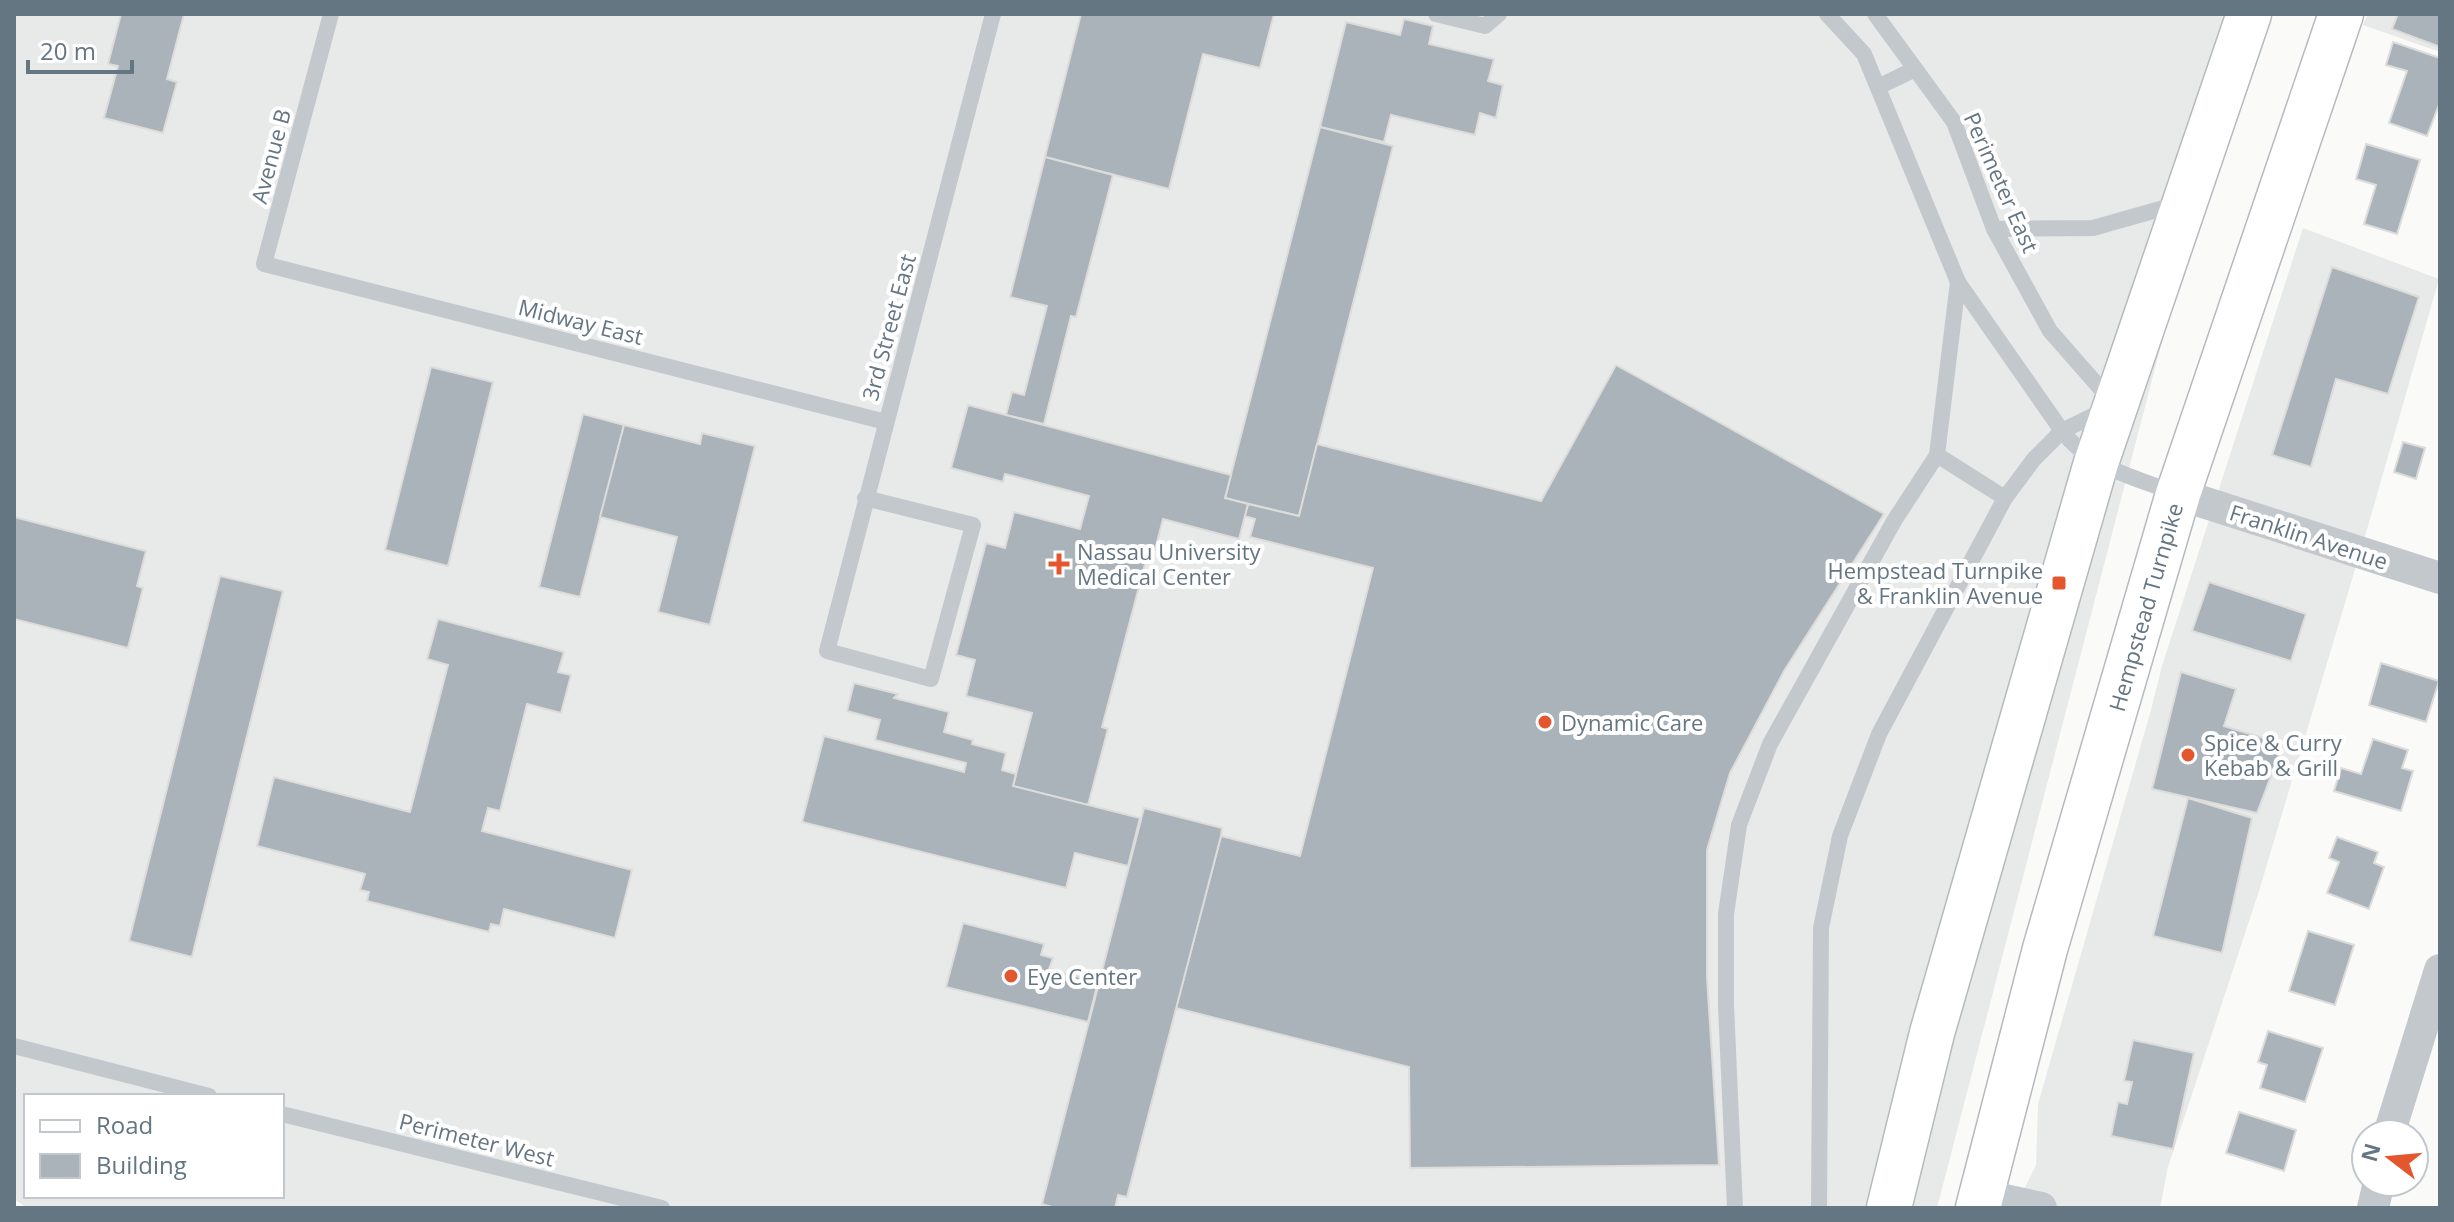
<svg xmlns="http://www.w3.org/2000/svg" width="2454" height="1222" font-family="'Open Sans',sans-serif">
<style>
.built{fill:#e8e9e9;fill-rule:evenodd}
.building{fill:#aab3b9;stroke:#dcdcda;stroke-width:2}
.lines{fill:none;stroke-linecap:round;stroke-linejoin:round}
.primary-casing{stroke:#b5babe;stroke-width:47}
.service{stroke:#c3c8cc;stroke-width:16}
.minor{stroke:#c3c8cc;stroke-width:32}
.primary{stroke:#fff;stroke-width:44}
.poi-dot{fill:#e4572e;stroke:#fff;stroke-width:3}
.labels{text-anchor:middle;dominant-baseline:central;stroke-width:8;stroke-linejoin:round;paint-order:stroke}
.street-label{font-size:22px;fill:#657683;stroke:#fff}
.poi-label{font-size:22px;fill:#657683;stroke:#fff;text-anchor:start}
</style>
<rect width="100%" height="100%" fill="#fafaf8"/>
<g class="built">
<path d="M 14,14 L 2247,14 L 1937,1208 L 27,1208 L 14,1199 ZM 26,1096 L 282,1096 L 282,1196 L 26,1196 Z"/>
<path d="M 2368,14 L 2440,14 L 2440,52 L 2363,25 Z"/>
<path d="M 2303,228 L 2439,279 L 2368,526 L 2259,891 L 2168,1167 L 2160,1208 L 2015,1208 L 2036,1165 L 2038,1104 L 2151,710 L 2162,666 Z"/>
</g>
<g class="building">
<path d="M 121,14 L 184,14 L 167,79 L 177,82 L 163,133 L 104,118 L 118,66 L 108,64 Z"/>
<path d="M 1081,14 L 1274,14 L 1260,68 L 1203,54 L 1169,189 L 1045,157 Z"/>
<path d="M 2398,14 L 2440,14 L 2440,47 L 2392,29 Z"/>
<path d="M 1404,19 L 1433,26 L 1429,44 L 1494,59 L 1488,81 L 1503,85 L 1496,118 L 1480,113 L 1475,135 L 1391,115 L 1384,142 L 1320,127 L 1346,22 L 1400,35 Z"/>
<path d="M 2393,42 L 2440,58 L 2440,102 L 2427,136 L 2389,123 L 2407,71 L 2386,65 Z"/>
<path d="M 1320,127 L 1393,146 L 1299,516 L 1225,498 Z"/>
<path d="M 2366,144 L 2420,160 L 2397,234 L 2364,224 L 2376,185 L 2356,179 Z"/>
<path d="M 1045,157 L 1113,175 L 1076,317 L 1071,316 L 1044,424 L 1006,415 L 1012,392 L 1024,395 L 1047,306 L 1010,297 Z"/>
<path d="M 2332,267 L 2419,297 L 2388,394 L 2336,379 L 2311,467 L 2272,455 Z"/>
<path d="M 1616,365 L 1884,514 L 1784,671 L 1730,773 L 1707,850 L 1707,978 L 1719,1165 L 1410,1168 L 1409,1067 L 1176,1008 L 1221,836 L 1300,856 L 1373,568 L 1250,537 L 1255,519 L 1244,516 L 1248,504 L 1299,516 L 1317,444 L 1541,501 Z"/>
<path d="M 431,367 L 493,382 L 448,566 L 385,550 Z"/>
<path d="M 968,405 L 1231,475 L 1225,498 L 1248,504 L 1239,539 L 1163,519 L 1155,550 L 1149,549 L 1102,727 L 1108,729 L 1088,805 L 1013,786 L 1032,713 L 966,696 L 975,660 L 956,655 L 986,543 L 1005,548 L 1014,512 L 1080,529 L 1089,496 L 1005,474 L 1003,482 L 951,468 Z"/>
<path d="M 583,414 L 624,425 L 580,597 L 539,587 Z"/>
<path d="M 624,425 L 700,444 L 702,433 L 755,446 L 710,625 L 658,612 L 677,537 L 600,517 Z"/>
<path d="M 2403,442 L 2425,448 L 2416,479 L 2394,472 Z"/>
<path d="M 14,517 L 146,551 L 137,586 L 143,588 L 128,648 L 14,619 Z"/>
<path d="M 220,576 L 283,591 L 192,957 L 129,941 Z"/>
<path d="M 2209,582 L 2306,614 L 2291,661 L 2192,631 Z"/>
<path d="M 438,619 L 564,652 L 558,672 L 571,675 L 561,713 L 527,704 L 500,811 L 488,808 L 482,831 L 632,870 L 615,938 L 504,909 L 500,926 L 491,924 L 489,932 L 367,901 L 369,892 L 360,890 L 365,874 L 257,846 L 274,777 L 410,812 L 448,665 L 427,659 Z"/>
<path d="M 2381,663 L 2439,681 L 2426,722 L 2369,705 Z"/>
<path d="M 2181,672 L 2236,689 L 2224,726 L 2283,744 L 2257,813 L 2152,789 Z"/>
<path d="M 854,683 L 898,694 L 894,698 L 949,712 L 944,732 L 973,740 L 972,744 L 1006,753 L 1002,770 L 1016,774 L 1013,786 L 1140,818 L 1128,866 L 1075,853 L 1066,888 L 802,822 L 824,736 L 964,772 L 966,763 L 875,740 L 880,720 L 847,711 Z"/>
<path d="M 2373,739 L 2408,750 L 2402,768 L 2413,771 L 2401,811 L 2334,791 L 2341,768 L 2361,774 Z"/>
<path d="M 2188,798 L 2252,818 L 2222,953 L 2153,936 Z"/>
<path d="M 1144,808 L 1222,828 L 1221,836 L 1127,1197 L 1118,1195 L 1115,1208 L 1056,1208 L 1042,1204 Z"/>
<path d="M 2337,837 L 2378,852 L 2374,863 L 2384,867 L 2369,909 L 2327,893 L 2339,862 L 2329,858 Z"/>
<path d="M 963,923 L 1044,944 L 1041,955 L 1053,958 L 1049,969 L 1098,982 L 1088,1022 L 946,987 Z"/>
<path d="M 2308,931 L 2354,945 L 2335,1005 L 2289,991 Z"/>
<path d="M 2268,1031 L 2323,1048 L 2305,1102 L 2260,1088 L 2267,1065 L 2258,1062 Z"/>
<path d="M 2133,1040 L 2194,1053 L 2173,1149 L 2111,1136 L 2118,1102 L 2127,1104 L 2132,1082 L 2124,1081 Z"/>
<path d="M 2239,1112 L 2296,1130 L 2284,1171 L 2226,1153 Z"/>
</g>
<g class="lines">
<defs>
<g id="primary">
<path d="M 1889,1208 L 1932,1033 L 2096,463 L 2249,14"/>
<path d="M 1978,1208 L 2045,949 L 2178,494 L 2341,14"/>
</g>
</defs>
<use href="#primary" class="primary-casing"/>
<g class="service">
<path d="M 331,14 L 264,264 L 886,422"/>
<path d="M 1436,14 L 1485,26 L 1499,14"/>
<path d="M 1827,14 L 1864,54 L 1958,282 L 2062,431 C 2090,468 2134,477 2175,493"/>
<path d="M 1878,87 L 1915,69"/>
<path d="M 1994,229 L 2093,228 L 2178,204"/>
<path d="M 1937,455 L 2005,498"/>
<path d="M 865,498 L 973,525 L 931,679 L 827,651 L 993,14"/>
<path d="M 14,1046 L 209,1096"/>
<path d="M 282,1114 L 662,1208"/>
<path d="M 1735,1208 L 1726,1006 L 1726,914 L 1739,825 L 1770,744 L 1894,521 L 1937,455 L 1958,282"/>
<path d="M 1819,1208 L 1821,928 L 1840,836 L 1879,734 L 2005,498 L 2034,459 L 2062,431 L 2115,405 L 2050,331 L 1994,229 L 1954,122 L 1875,14"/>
</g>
<g class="minor">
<path d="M 2178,494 L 2440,578"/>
<path d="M 2389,1134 L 2440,970"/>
<path d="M 1981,1195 L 2041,1208"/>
<path d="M 2373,1208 L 2379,1182"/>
</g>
<use href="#primary" class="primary"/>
</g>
<g class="poi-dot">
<path d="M1055 552h8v8h8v8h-8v8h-8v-8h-8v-8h8z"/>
<rect x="2051" y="575" width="16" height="16" rx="4"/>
<circle cx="1545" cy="722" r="8"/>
<circle cx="2188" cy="755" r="8"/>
<circle cx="1011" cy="976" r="8"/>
</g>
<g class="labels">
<g class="street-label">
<text transform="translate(270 156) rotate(-75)">Avenue B</text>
<text transform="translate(2002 182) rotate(66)">Perimeter East</text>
<text transform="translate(581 321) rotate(14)">Midway East</text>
<text transform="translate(888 327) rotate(-75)">3rd Street East</text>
<text transform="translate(2309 536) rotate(18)">Franklin Avenue</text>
<text transform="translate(2145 607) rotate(-74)">Hempstead Turnpike</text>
<text transform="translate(477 1139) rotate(14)">Perimeter West</text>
</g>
<g class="poi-label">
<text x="1077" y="551">Nassau University<tspan x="1077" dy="25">Medical Center</tspan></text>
<text x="2043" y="570" text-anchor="end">Hempstead Turnpike<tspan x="2043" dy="25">&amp; Franklin Avenue</tspan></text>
<text x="1561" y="722">Dynamic Care</text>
<text x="2204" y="742">Spice &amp; Curry<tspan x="2204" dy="25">Kebab &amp; Grill</tspan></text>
<text x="1027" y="976">Eye Center</text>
</g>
</g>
<rect width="2454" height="1222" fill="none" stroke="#657683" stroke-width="32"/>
<rect x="24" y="1094" width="260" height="104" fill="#ffffff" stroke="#c1c8cd" stroke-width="2"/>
<rect x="40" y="1120" width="40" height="12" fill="#ffffff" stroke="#c1c8cd" stroke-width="2"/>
<text x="96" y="1134" font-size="24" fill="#657683">Road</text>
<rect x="40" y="1154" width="40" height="24" fill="#aab3b9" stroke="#c1c8cd" stroke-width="2"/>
<text x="96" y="1174" font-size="24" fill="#657683">Building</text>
<g transform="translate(2390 1158) rotate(286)"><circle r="38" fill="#ffffff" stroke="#c1c8cd" stroke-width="2"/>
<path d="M0-6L14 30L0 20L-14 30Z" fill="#e4572e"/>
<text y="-12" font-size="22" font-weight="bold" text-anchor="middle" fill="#657683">N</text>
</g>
<path d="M28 60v12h104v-12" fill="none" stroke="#657683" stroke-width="4"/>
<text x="40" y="60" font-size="24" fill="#657683" stroke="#ffffff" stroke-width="6" paint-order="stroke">20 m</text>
</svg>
